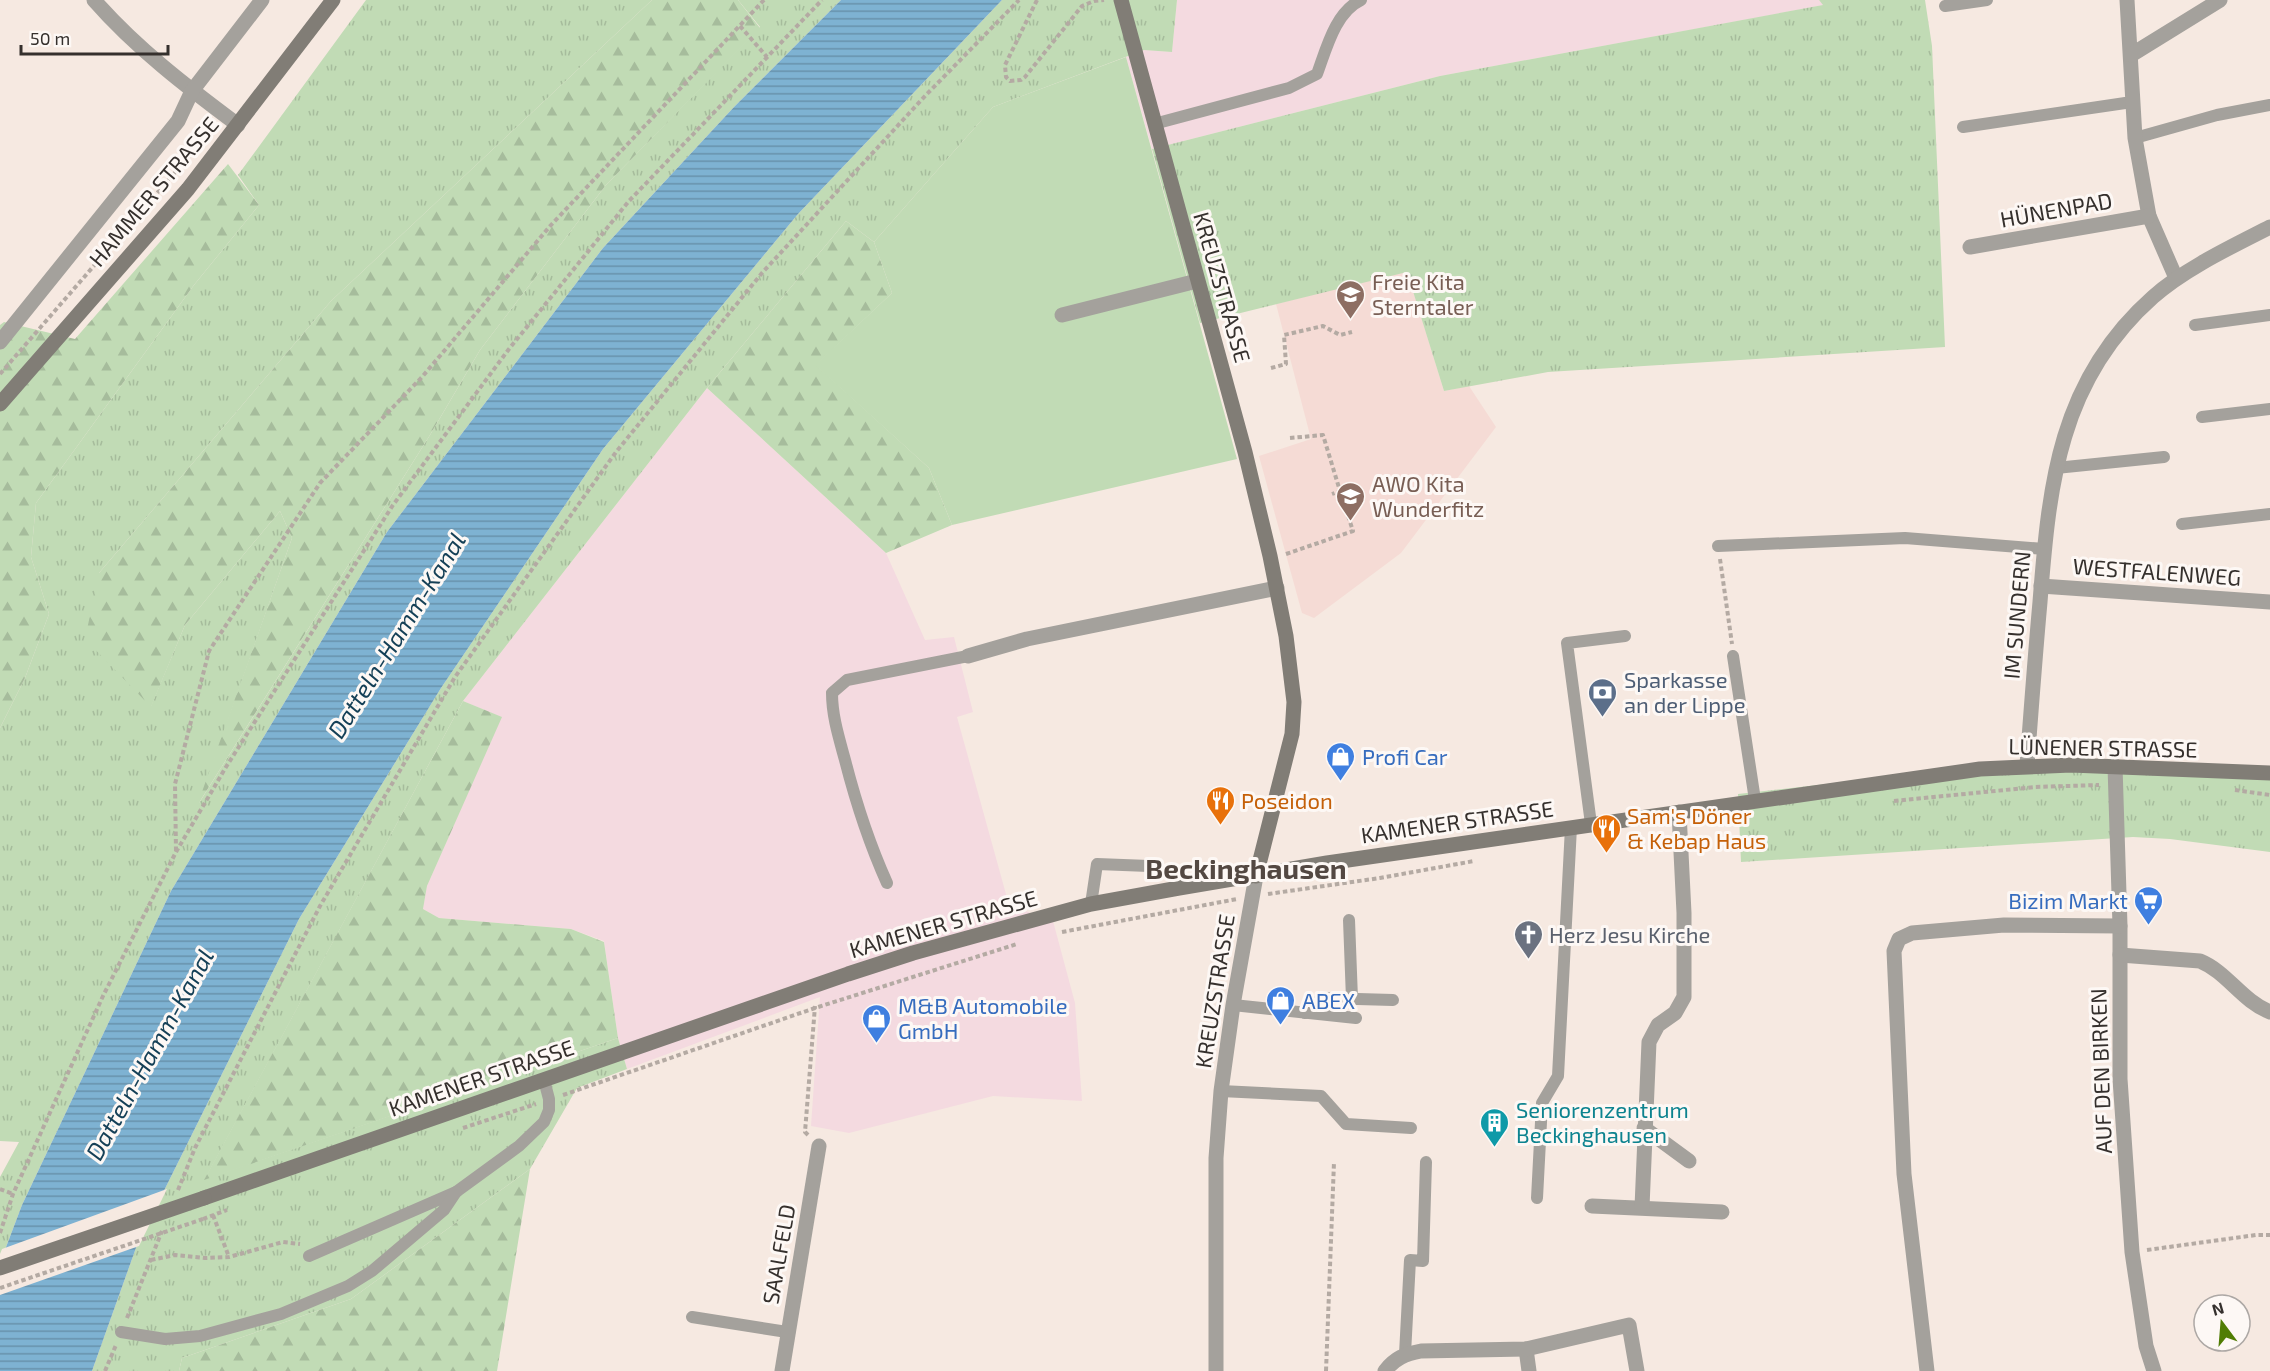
<svg xmlns="http://www.w3.org/2000/svg" width="2270" height="1371" font-family="'Exo 2',sans-serif">
<style>
.commercial{fill:#f4dae0}
.education{fill:#f5dbd5}
.grass{fill:url(#grass-tufts)}
.forest{fill:url(#forest-firs)}
.park{fill:#c1dbb5}
.water{fill:url(#water-rules)}
.pier{fill:#f6e9e1}
.lines{fill:none;stroke-linecap:round;stroke-linejoin:round}
.path{stroke:#b4aaa3;stroke-width:4;stroke-dasharray:4.5 3;stroke-linecap:butt}
.lane{stroke:#a4a19c;stroke-width:12}
.street{stroke:#a4a19c;stroke-width:15}
.secondary{stroke:#817d76;stroke-width:15}
.path-bridge{stroke:#b4aaa3;stroke-width:4;stroke-dasharray:4.5 3;stroke-linecap:butt}
.secondary-bridge{stroke:#817d76;stroke-width:15}
.labels{text-anchor:middle;dominant-baseline:central;stroke-width:6;stroke-linejoin:round;paint-order:stroke}
.street-label{font-size:22px;fill:#35302d;stroke:#fdf8f5}
.education-label{font-size:22px;fill:#785e54;stroke:#fdf8f5;text-anchor:start}
.service-label{font-size:22px;fill:#4e5e75;stroke:#fdf8f5;text-anchor:start}
.shop-label{font-size:22px;fill:#366cbe;stroke:#fdf8f5;text-anchor:start}
.food-label{font-size:22px;fill:#c56008;stroke:#fdf8f5;text-anchor:start}
.worship-label{font-size:22px;fill:#5b616d;stroke:#fdf8f5;text-anchor:start}
.culture-label{font-size:22px;fill:#0d838f;stroke:#fdf8f5;text-anchor:start}
.water-label{font-size:24px;font-style:italic;fill:#154057;stroke:#fdf8f5}
.district-label{font-size:28px;font-weight:bold;fill:#534842;stroke:#fdf8f5}
</style>
<defs>
<pattern id="grass-tufts" width="24" height="20" patternUnits="userSpaceOnUse" patternTransform="scale(1.5)"><rect width="24" height="20" fill="#c1dbb5"/><path d="M3 7l-1-3M5 7V3M7 7l1-3M15 17l-1-3M17 17v-4M19 17l1-3" fill="none" stroke="#a6bc9c"/></pattern>
<pattern id="forest-firs" width="22" height="20" patternUnits="userSpaceOnUse" patternTransform="scale(1.5)"><rect width="22" height="20" fill="#c1dbb5"/><path d="M5 1l3.5 6h-7zM16 11l3.5 6h-7z" fill="#a6bc9c"/></pattern>
<pattern id="water-rules" width="6" height="5" patternUnits="userSpaceOnUse" patternTransform="scale(1.5)"><rect width="6" height="5" fill="#7eb2d2"/><path d="M0 2.5h6" fill="none" stroke="#6891ab"/></pattern>
</defs>
<rect width="100%" height="100%" fill="#f6e9e1"/>
<g class="commercial">
<path d="M 1177,0 L 1819,0 L 1824,5 L 1440,76 L 1152,149 L 1126,57 L 1144,50 L 1172,52 Z"/>
<path d="M 707,388 L 886,553 L 925,640 L 954,637 L 973,712 L 957,717 L 1009,905 L 1053,921 L 1075,1003 L 1082,1101 L 993,1096 L 849,1133 L 811,1126 L 820,997 L 627,1069 L 618,1038 L 604,941 L 571,929 L 439,918 L 423,909 L 427,886 L 501,717 L 463,701 Z"/>
</g>
<path class="education" d="M 1407,271 L 1444,391 L 1469,386 L 1496,427 L 1401,553 L 1314,618 L 1302,613 L 1259,456 L 1311,439 L 1276,304 Z"/>
<g class="grass">
<path d="M 366,0 L 652,0 L 331,301 L 99,573 L 151,706 L 185,625 L 280,511 L 292,538 L 199,803 L 430,435 L 480,350 L 606,185 L 760,27 L 738,0 L 841,0 L 734,107 L 603,248 L 387,532 L 171,891 L 22,1205 L 0,1263 L 0,1177 L 19,1142 L 0,1141 L 0,728 L 25,678 L 49,614 L 31,557 L 36,503 L 194,285 L 259,205 L 238,175 Z"/>
<path d="M 1002,0 L 1177,0 L 1172,52 L 1144,50 L 993,107 L 874,242 L 846,221 L 707,388 L 463,701 L 205,1179 L 618,1038 L 627,1069 L 577,1088 L 530,1169 L 351,1299 L 182,1358 L 179,1371 L 92,1371 L 137,1245 L 299,919 L 441,688 L 603,449 L 798,214 Z"/>
<path d="M 1819,0 L 1925,0 L 1932,46 L 1945,347 L 1548,372 L 1444,391 L 1407,272 L 1200,323 L 1152,149 L 1440,76 L 1823,5 Z"/>
<path d="M 2003,764 L 2270,769 L 2270,852 L 2170,839 L 2133,837 L 1741,862 L 1738,794 Z"/>
</g>
<g class="forest">
<path d="M 652,0 L 738,0 L 760,28 L 606,185 L 480,350 L 430,435 L 197,806 L 292,538 L 280,511 L 185,625 L 151,707 L 85,639 L 99,573 L 331,301 Z"/>
<path d="M 228,164 L 259,205 L 194,285 L 36,503 L 31,557 L 49,614 L 25,678 L 0,728 L 0,325 L 4,322 L 75,339 Z"/>
<path d="M 846,221 L 874,242 L 892,293 L 816,365 L 929,468 L 952,525 L 886,553 L 707,388 Z"/>
<path d="M 463,701 L 502,717 L 427,886 L 423,909 L 439,918 L 571,929 L 604,942 L 618,1038 L 204,1180 Z"/>
<path d="M 530,1169 L 497,1371 L 179,1371 L 182,1358 L 351,1299 Z"/>
</g>
<path class="park" d="M 1126,57 L 1237,459 L 952,525 L 929,468 L 815,365 L 892,293 L 874,242 L 993,107 Z"/>
<path class="water" d="M 841,0 L 1002,0 L 798,214 L 603,449 L 441,688 L 299,919 L 137,1245 L 92,1371 L 0,1371 L 0,1263 L 22,1205 L 171,891 L 387,532 L 603,248 L 734,107 Z"/>
<path class="pier" d="M 167,1189 L 139,1246 L 0,1295 L 0,1254 L 2,1249 Z"/>
<g class="lines">
<g class="path">
<path d="M 1037,0 L 1005,65 L 1006,77 L 1010,81 L 1021,80 L 1025,77 L 1082,6 L 1094,1 L 1104,0"/>
<path d="M 740,26 L 767,57"/>
<path d="M 1271,368 L 1286,364 L 1284,335 L 1323,326 L 1340,335 L 1352,332"/>
<path d="M 0,374 L 191,154"/>
<path d="M 1290,438 L 1323,435 L 1340,491 L 1332,494"/>
<path d="M 1286,554 L 1353,531 L 1340,491"/>
<path d="M 1720,559 L 1732,644"/>
<path d="M 2235,790 L 2270,795"/>
<path d="M 1894,801 L 2035,787 L 2099,785"/>
<path d="M 176,851 L 175,784 L 209,651 L 320,483 L 422,377 L 551,225 L 764,0"/>
<path d="M 1268,894 L 1380,878 L 1474,861"/>
<path d="M 1062,932 L 1237,899"/>
<path d="M 563,1095 L 815,1008 L 1017,944"/>
<path d="M 463,1128 L 536,1104"/>
<path d="M 808,1135 L 805,1132 L 815,1006"/>
<path d="M 0,1189 L 13,1194"/>
<path d="M 178,1190 L 195,1148 L 320,906 L 455,677 L 616,452 L 762,273 L 926,95 L 1019,0"/>
<path d="M 213,1215 L 229,1257"/>
<path d="M 203,1219 L 227,1210"/>
<path d="M 0,1233 L 13,1194 L 103,996 L 176,852 L 226,767 L 393,505 L 509,349 L 629,201 L 822,0"/>
<path d="M 2147,1250 L 2256,1235 L 2270,1235"/>
<path d="M 151,1260 L 175,1255 L 205,1258 L 229,1257 L 283,1242 L 300,1244"/>
<path d="M 127,1318 L 162,1231"/>
<path d="M 105,1371 L 116,1345"/>
<path d="M 1326,1371 L 1334,1162"/>
</g>
<g class="lane">
<path d="M 1945,6 L 1987,0"/>
<path d="M 1154,124 L 1289,88 L 1317,74 C 1326,50 1335,12 1361,0"/>
<path d="M 1963,127 L 2132,102"/>
<path d="M 2135,138 L 2217,115 L 2270,105"/>
<path d="M 2195,325 L 2270,315"/>
<path d="M 2202,417 L 2270,409"/>
<path d="M 2056,468 L 2164,457"/>
<path d="M 2182,524 L 2270,514"/>
<path d="M 1718,546 L 1905,538 L 2044,549"/>
<path d="M 1733,656 L 1755,800"/>
<path d="M 1591,824 L 1567,643 L 1625,636"/>
<path d="M 887,883 C 869,843 856,803 845,760 C 839,738 832,716 832,693 L 847,680 L 968,656"/>
<path d="M 1091,904 L 1097,864 L 1149,866"/>
<path d="M 1349,920 L 1352,999"/>
<path d="M 1233,1005 L 1356,1018"/>
<path d="M 1305,1013 L 1322,998 L 1393,1000"/>
<path d="M 1221,1091 L 1321,1096 L 1346,1124 L 1411,1128"/>
<path d="M 1537,1198 L 1542,1103 L 1558,1076 L 1571,827"/>
<path d="M 309,1256 L 456,1192 L 519,1146 L 544,1122 L 549,1110 L 549,1099 L 544,1080"/>
<path d="M 692,1317 L 787,1332"/>
<path d="M 121,1332 L 165,1339 L 200,1336 L 281,1314 L 348,1286 L 372,1271 L 444,1210 L 456,1192"/>
<path d="M 1405,1354 L 1410,1260 L 1423,1261 L 1426,1162"/>
</g>
<g class="street">
<path d="M 94,0 C 136,48 187,87 238,125"/>
<path d="M 2127,0 L 2135,138 L 2149,216 L 2176,278"/>
<path d="M 2131,55 L 2220,0"/>
<path d="M 1970,247 L 2149,216"/>
<path d="M 1062,315 L 1197,281"/>
<path d="M 0,342 L 178,121 L 192,91 L 262,0"/>
<path d="M 2041,586 L 2270,602"/>
<path d="M 968,656 L 1027,639 L 1277,588"/>
<path d="M 2027,765 C 2031,711 2035,657 2040,602 C 2049,485 2059,380 2153,297 C 2184,269 2233,246 2270,227"/>
<path d="M 2115,766 L 2120,926 L 2120,1079 L 2132,1252 L 2146,1346 L 2154,1371"/>
<path d="M 2120,955 L 2200,961 C 2227,972 2242,1001 2270,1012"/>
<path d="M 1644,1128 L 1689,1161"/>
<path d="M 1592,1206 L 1722,1212"/>
<path d="M 1642,1207 L 1649,1042 L 1658,1025 L 1675,1013 L 1684,997 L 1684,913 L 1679,812"/>
<path d="M 1526,1349 L 1529,1371"/>
<path d="M 782,1371 L 819,1146"/>
<path d="M 1216,1371 L 1216,1158 L 1221,1091 L 1233,1005 L 1256,876"/>
<path d="M 1385,1371 C 1395,1358 1405,1354 1421,1351 L 1526,1349 L 1629,1325 L 1637,1371"/>
<path d="M 1927,1371 L 1904,1174 L 1894,951 L 1899,939 L 1912,933 L 2004,925 L 2120,926"/>
</g>
<g class="secondary">
<path d="M 1121,0 L 1245,452 L 1270,556 L 1286,636 L 1294,702 L 1292,734 L 1256,876"/>
<path d="M 0,404 L 188,189 L 333,0"/>
<path d="M 204,1198 L 848,974 L 913,953 L 1091,904 L 1179,888 L 1327,863 L 1980,769 L 2071,765 L 2270,773"/>
</g>
<path class="path-bridge" d="M 0,1288 L 203,1219"/>
<path class="secondary-bridge" d="M 0,1268 L 204,1198"/>
</g>
<defs>
<symbol id="school-pin" viewBox="-11 -11 22 30"><path d="M0 17L-7.5 6A9.5 9.5 0 1 1 7.5 6Z" fill="#8d6e63" stroke="#fdf8f5"/><path d="M0-5L7-2L0 1L-7-2ZM-4 1L0 2.5L4 1V4Q0 6-4 4Z" fill="#fff"/></symbol>
<symbol id="bank-pin" viewBox="-11 -11 22 30"><path d="M0 17L-7.5 6A9.5 9.5 0 1 1 7.5 6Z" fill="#5c6f8a" stroke="#fdf8f5"/><path d="M-6-4H6V4H-6ZM0-2.3a2.3 2.3 0 1 0 0 4.6a2.3 2.3 0 1 0 0-4.6Z" fill="#fff"/></symbol>
<symbol id="shop-pin" viewBox="-11 -11 22 30"><path d="M0 17L-7.5 6A9.5 9.5 0 1 1 7.5 6Z" fill="#3f7fe0" stroke="#fdf8f5"/><path d="M-5-2.5h2.3a2.7 3.5 0 0 1 5.4 0H5L5.5 6h-11ZM-1.5-2.5h3a1.5 2.3 0 0 0-3 0Z" fill="#fff"/></symbol>
<symbol id="restaurant-pin" viewBox="-11 -11 22 30"><path d="M0 17L-7.5 6A9.5 9.5 0 1 1 7.5 6Z" fill="#e8710a" stroke="#fdf8f5"/><path d="M-5-6h1v4h1v-4h1v4h1v-4h1v5L-1.5 .5V6h-2V.5L-5-1ZM5-6V6H3V1.5H1.5Q1.5-4 5-6Z" fill="#fff"/></symbol>
<symbol id="supermarket-pin" viewBox="-11 -11 22 30"><path d="M0 17L-7.5 6A9.5 9.5 0 1 1 7.5 6Z" fill="#3f7fe0" stroke="#fdf8f5"/><path d="M-6-5.5h2.5l.6 2H6L4.5 2H-2.5L-4.4-4H-6ZM-1.5 3.2a1.3 1.3 0 1 0 .1 0ZM3 3.2a1.3 1.3 0 1 0 .1 0Z" fill="#fff"/></symbol>
<symbol id="church-pin" viewBox="-11 -11 22 30"><path d="M0 17L-7.5 6A9.5 9.5 0 1 1 7.5 6Z" fill="#6b7280" stroke="#fdf8f5"/><path d="M-1.2-6h2.4v3.5h3.3v2.4h-3.3V6h-2.4V-.1h-3.3v-2.4h3.3Z" fill="#fff"/></symbol>
<symbol id="building-pin" viewBox="-11 -11 22 30"><path d="M0 17L-7.5 6A9.5 9.5 0 1 1 7.5 6Z" fill="#0f9aa8" stroke="#fdf8f5"/><path d="M-4-6H4V6H1V3H-1V6H-4ZM-2.5-4.3h1.7v1.8h-1.7ZM.8-4.3h1.7v1.8H.8ZM-2.5-1h1.7V.8h-1.7ZM.8-1h1.7V.8H.8Z" fill="#fff"/></symbol>
</defs>
<g fill-rule="evenodd">
<use href="#school-pin" x="1334" y="278" width="33" height="45"/>
<use href="#school-pin" x="1334" y="480" width="33" height="45"/>
<use href="#bank-pin" x="1586" y="676" width="33" height="45"/>
<use href="#shop-pin" x="1324" y="740" width="33" height="45"/>
<use href="#restaurant-pin" x="1204" y="784" width="33" height="45"/>
<use href="#restaurant-pin" x="1590" y="812" width="33" height="45"/>
<use href="#supermarket-pin" x="2132" y="884" width="33" height="45"/>
<use href="#church-pin" x="1512" y="918" width="33" height="45"/>
<use href="#shop-pin" x="1264" y="984" width="33" height="45"/>
<use href="#shop-pin" x="860" y="1002" width="33" height="45"/>
<use href="#building-pin" x="1478" y="1106" width="33" height="45"/>
</g>
<g class="labels">
<g class="street-label">
<text transform="translate(153 191) rotate(-50)">HAMMER STRASSE</text>
<text transform="translate(2056 209) rotate(-10)">HÜNENPAD</text>
<text transform="translate(1223 287) rotate(74)">KREUZSTRASSE</text>
<text transform="translate(2157 571) rotate(4)">WESTFALENWEG</text>
<text transform="translate(2016 615) rotate(-85)">IM SUNDERN</text>
<text transform="translate(2103 747) rotate(1)">LÜNENER STRASSE</text>
<text transform="translate(1457 821) rotate(-8)">KAMENER STRASSE</text>
<text transform="translate(943 923) rotate(-16)">KAMENER STRASSE</text>
<text transform="translate(1214 991) rotate(-81)">KREUZSTRASSE</text>
<text transform="translate(2100 1071) rotate(-92)">AUF DEN BIRKEN</text>
<text transform="translate(481 1077) rotate(-19)">KAMENER STRASSE</text>
<text transform="translate(778 1254) rotate(-80)">SAALFELD</text>
</g>
<g class="education-label">
<text x="1372" y="281">Freie Kita<tspan x="1372" dy="25">Sterntaler</tspan></text>
<text x="1372" y="483">AWO Kita<tspan x="1372" dy="25">Wunderfitz</tspan></text>
</g>
<g class="service-label">
<text x="1624" y="679">Sparkasse<tspan x="1624" dy="25">an der Lippe</tspan></text>
</g>
<g class="shop-label">
<text x="1362" y="756">Profi Car</text>
<text x="2128" y="900" text-anchor="end">Bizim Markt</text>
<text x="1302" y="1000">ABEX</text>
<text x="898" y="1005">M&amp;B Automobile<tspan x="898" dy="25">GmbH</tspan></text>
</g>
<g class="food-label">
<text x="1241" y="800">Poseidon</text>
<text x="1627" y="815">Sam's Döner<tspan x="1627" dy="25">&amp; Kebap Haus</tspan></text>
</g>
<g class="worship-label">
<text x="1549" y="934">Herz Jesu Kirche</text>
</g>
<g class="culture-label">
<text x="1516" y="1109">Seniorenzentrum<tspan x="1516" dy="25">Beckinghausen</tspan></text>
</g>
<g class="water-label">
<text transform="translate(396 635) rotate(-58)">Datteln-Hamm-Kanal</text>
<text transform="translate(149 1054) rotate(-61)">Datteln-Hamm-Kanal</text>
</g>
<g class="district-label">
<text x="1246" y="868">Beckinghausen</text>
</g>
</g>
<g transform="translate(2222 1323) rotate(344)"><circle r="28" fill="#fdf8f5" stroke="#ada8a5" stroke-width="1.5"/>
<path d="M0-4.5L10 22L0 15L-10 22Z" fill="#507d04"/>
<text y="-9" font-size="16" font-weight="bold" text-anchor="middle" fill="#35302d">N</text>
</g>
<path d="M21 45v9h147v-9" fill="none" stroke="#35302d" stroke-width="3"/>
<text x="30" y="45" font-size="18" fill="#35302d" stroke="#fdf8f5" stroke-width="4.5" paint-order="stroke">50 m</text>
</svg>
